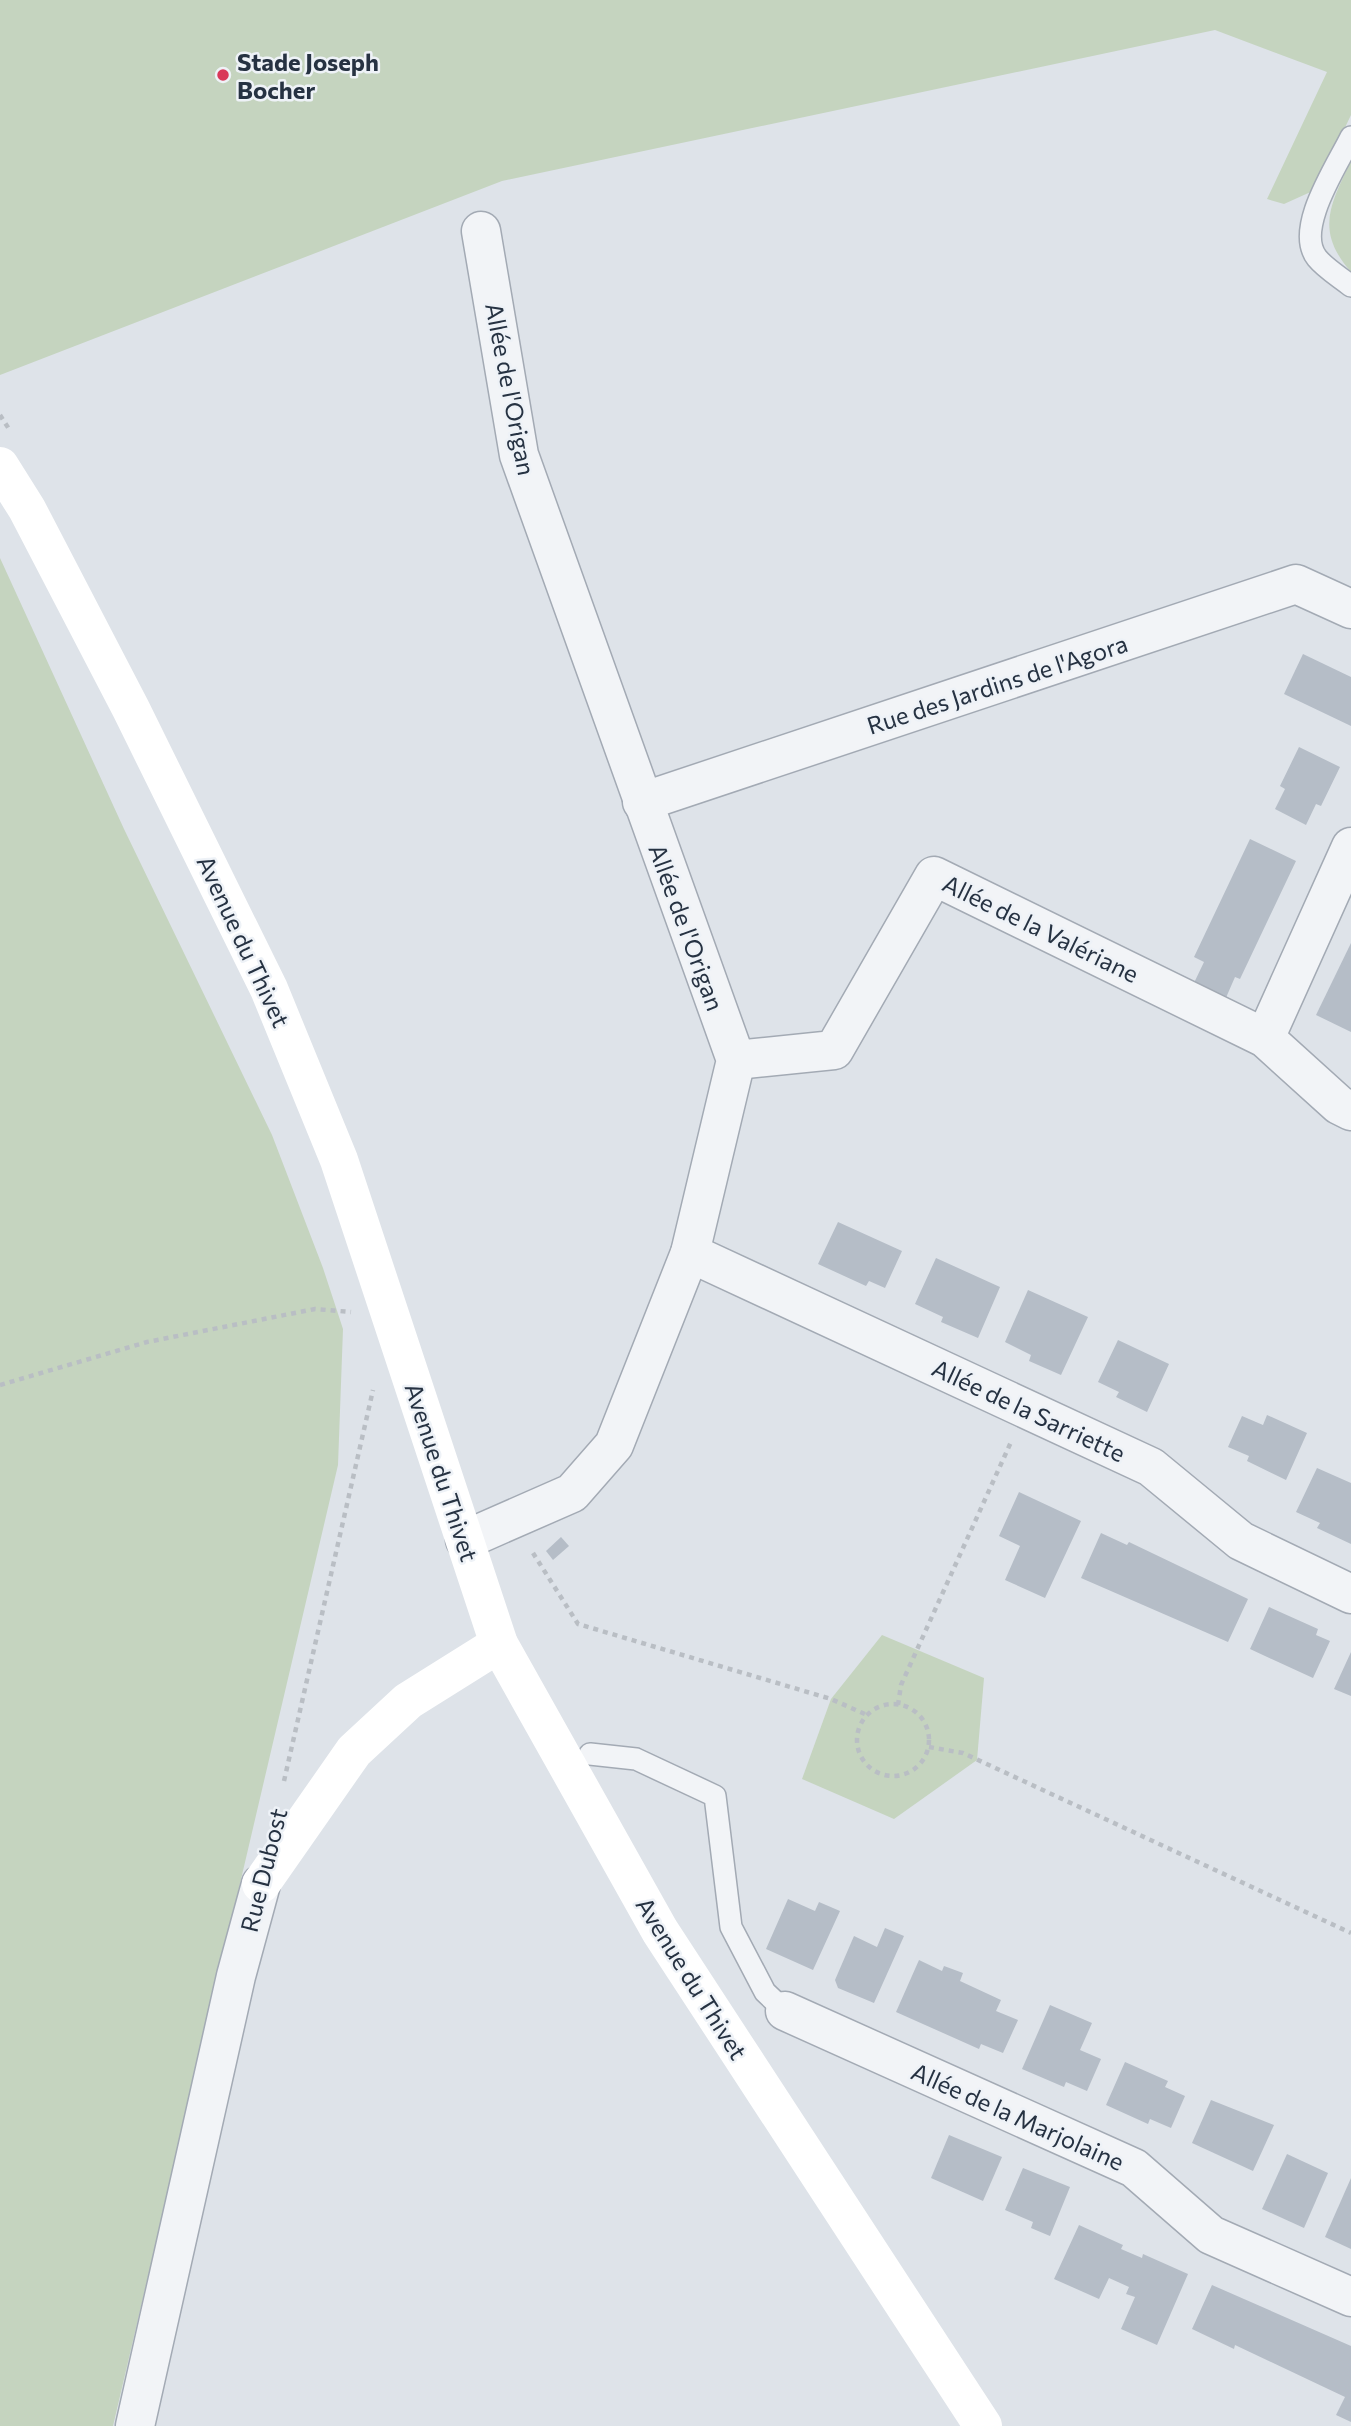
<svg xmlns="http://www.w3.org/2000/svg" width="1351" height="2426" font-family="Commissioner,sans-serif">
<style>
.green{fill:#c5d4bf}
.building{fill:#b5bdc7}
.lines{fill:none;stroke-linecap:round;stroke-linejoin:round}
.service-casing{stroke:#a3aab4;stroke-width:24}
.minor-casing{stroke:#a3aab4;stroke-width:41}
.path{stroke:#b9bec4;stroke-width:4.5;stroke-dasharray:5 5;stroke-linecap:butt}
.service{stroke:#f2f4f7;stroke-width:21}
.minor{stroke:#f2f4f7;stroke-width:38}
.secondary{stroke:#fff;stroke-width:38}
.poi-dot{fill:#d93859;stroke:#eef2f7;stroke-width:2.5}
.labels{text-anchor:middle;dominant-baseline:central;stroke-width:5;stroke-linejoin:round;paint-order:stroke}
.poi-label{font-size:24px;font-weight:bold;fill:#263242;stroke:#eef2f7;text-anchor:start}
.street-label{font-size:24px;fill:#263242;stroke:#eef2f7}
</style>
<rect width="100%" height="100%" fill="#dee3e9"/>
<g class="green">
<path d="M 0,0 L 1351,0 L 1351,115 L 1315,190 L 1284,204 L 1267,199 L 1327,72 L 1215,30 L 502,181 L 0,375 Z"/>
<path d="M 1351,161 L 1351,272 C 1315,231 1330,205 1351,161 Z"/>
<path d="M 0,558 L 124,829 L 272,1135 L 323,1268 L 343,1329 L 338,1465 L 113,2426 L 0,2426 Z"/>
<path d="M 882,1635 L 984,1678 L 977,1760 L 894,1819 L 802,1779 L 831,1699 Z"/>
</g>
<g class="building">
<path d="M 1303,654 L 1351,677 L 1351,726 L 1284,694 Z"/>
<path d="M 1299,747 L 1340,767 L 1321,806 L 1316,804 L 1306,825 L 1275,809 L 1285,789 L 1280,786 Z"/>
<path d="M 1250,839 L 1296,861 L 1240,979 L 1235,977 L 1225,1000 L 1193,985 L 1204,962 L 1194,957 Z"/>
<path d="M 1351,943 L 1351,1032 L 1316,1015 Z"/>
<path d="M 838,1222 L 902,1251 L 885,1288 L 869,1281 L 866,1286 L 818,1264 Z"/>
<path d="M 936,1258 L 1000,1287 L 978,1338 L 941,1322 L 943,1317 L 915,1304 Z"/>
<path d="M 1028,1290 L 1088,1317 L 1061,1375 L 1029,1361 L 1031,1355 L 1005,1342 Z"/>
<path d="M 1118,1340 L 1169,1364 L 1147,1412 L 1116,1397 L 1119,1392 L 1098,1382 Z"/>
<path d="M 1267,1415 L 1307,1433 L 1286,1480 L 1247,1461 L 1249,1456 L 1228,1447 L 1242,1416 L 1263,1425 Z"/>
<path d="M 1317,1468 L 1351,1483 L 1351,1544 L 1317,1528 L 1320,1523 L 1296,1512 Z"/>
<path d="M 1019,1492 L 1081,1521 L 1045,1598 L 1005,1580 L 1020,1546 L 999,1536 Z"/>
<path d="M 1101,1533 L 1127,1545 L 1129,1542 L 1248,1599 L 1228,1642 L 1081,1578 Z"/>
<path d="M 561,1537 L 569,1546 L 553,1560 L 546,1551 Z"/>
<path d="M 1269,1607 L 1318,1629 L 1316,1635 L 1330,1641 L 1313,1678 L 1250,1649 Z"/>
<path d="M 1351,1652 L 1351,1696 L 1334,1689 Z"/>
<path d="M 788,1899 L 815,1911 L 819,1902 L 840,1911 L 813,1970 L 766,1949 Z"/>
<path d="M 885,1928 L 904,1936 L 874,2003 L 838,1988 L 835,1980 L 854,1936 L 877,1947 Z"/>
<path d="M 919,1960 L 942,1971 L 944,1966 L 963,1973 L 960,1981 L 1001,2000 L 996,2011 L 1018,2020 L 1003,2053 L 981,2044 L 979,2049 L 896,2012 Z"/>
<path d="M 1050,2005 L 1092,2023 L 1080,2050 L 1101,2059 L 1087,2091 L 1066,2082 L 1064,2087 L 1022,2069 Z"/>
<path d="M 1125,2062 L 1168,2081 L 1165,2087 L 1185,2096 L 1171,2128 L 1150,2119 L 1148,2124 L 1106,2105 Z"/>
<path d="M 1211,2100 L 1274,2125 L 1253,2171 L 1192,2143 Z"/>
<path d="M 949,2135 L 1002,2157 L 983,2201 L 931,2178 Z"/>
<path d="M 1287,2154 L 1328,2173 L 1304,2228 L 1262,2209 Z"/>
<path d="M 1023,2168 L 1070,2187 L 1050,2236 L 1031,2228 L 1033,2222 L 1005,2210 Z"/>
<path d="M 1351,2178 L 1351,2249 L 1325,2237 Z"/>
<path d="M 1079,2225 L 1123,2245 L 1121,2249 L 1142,2258 L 1143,2254 L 1188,2274 L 1157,2345 L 1121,2329 L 1135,2297 L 1126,2294 L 1129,2287 L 1109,2278 L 1099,2299 L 1054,2279 Z"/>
<path d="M 1212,2285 L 1351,2346 L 1351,2422 L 1336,2415 L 1345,2397 L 1235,2345 L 1234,2349 L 1192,2329 Z"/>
</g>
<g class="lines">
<defs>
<g id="service">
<path d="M 1351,137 C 1337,166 1294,229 1317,258 C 1326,269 1340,277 1351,286"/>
<path d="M 590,1754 L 636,1759 L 715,1796 L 731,1927 L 765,1992 L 785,2011"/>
</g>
<g id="minor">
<path d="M 642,802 L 1296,584 L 1351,609"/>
<path d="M 1265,1038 L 1351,847"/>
<path d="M 736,1060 L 834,1050 L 934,876 L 1265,1038 L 1339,1105 L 1351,1111"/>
<path d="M 690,1253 L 1151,1467 L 1241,1541 L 1351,1594"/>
<path d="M 465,1540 L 572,1493 L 614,1445 L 690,1253 L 736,1060 L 519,455 L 481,231"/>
<path d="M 785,2011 L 1134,2168 L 1211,2235 L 1351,2297"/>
<path d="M 135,2426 L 236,1976 L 261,1884"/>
</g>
</defs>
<use href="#service" class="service-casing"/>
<use href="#minor" class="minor-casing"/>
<g class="path">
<path d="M 0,415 L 9,429"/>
<path d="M 0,1385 L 147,1342 L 315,1309 L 351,1312"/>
<path d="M 533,1553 L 578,1624 L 831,1699 L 867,1715"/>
<circle cx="893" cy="1740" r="36"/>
<path d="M 898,1705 L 901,1685 L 1011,1442"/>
<path d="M 929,1747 L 963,1753 L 1351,1933"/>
<path d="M 284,1781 L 373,1390"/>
</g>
<use href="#service" class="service"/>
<use href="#minor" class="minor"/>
<g class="secondary">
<path d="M 0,466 L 27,509 L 131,709 L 269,989 L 339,1160 L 499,1644 L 660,1931 L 983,2426"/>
<path d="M 261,1884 L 354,1751 L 408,1701 L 499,1644"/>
</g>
</g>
<circle class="poi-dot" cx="223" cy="75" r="7"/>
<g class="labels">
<g class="poi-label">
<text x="237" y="61">Stade Joseph<tspan x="237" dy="28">Bocher</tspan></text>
</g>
<g class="street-label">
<text transform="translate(511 389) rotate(79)">Allée de l'Origan</text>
<text transform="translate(997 684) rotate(-18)">Rue des Jardins de l'Agora</text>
<text transform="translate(687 927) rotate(70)">Allée de l'Origan</text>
<text transform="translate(1041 928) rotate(26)">Allée de la Valériane</text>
<text transform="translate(244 941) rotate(65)">Avenue du Thivet</text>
<text transform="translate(1029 1410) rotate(25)">Allée de la Sarriette</text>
<text transform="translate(442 1472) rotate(72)">Avenue du Thivet</text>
<text transform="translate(263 1870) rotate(-76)">Rue Dubost</text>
<text transform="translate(692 1978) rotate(58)">Avenue du Thivet</text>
<text transform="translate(1018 2116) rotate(24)">Allée de la Marjolaine</text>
</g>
</g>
</svg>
